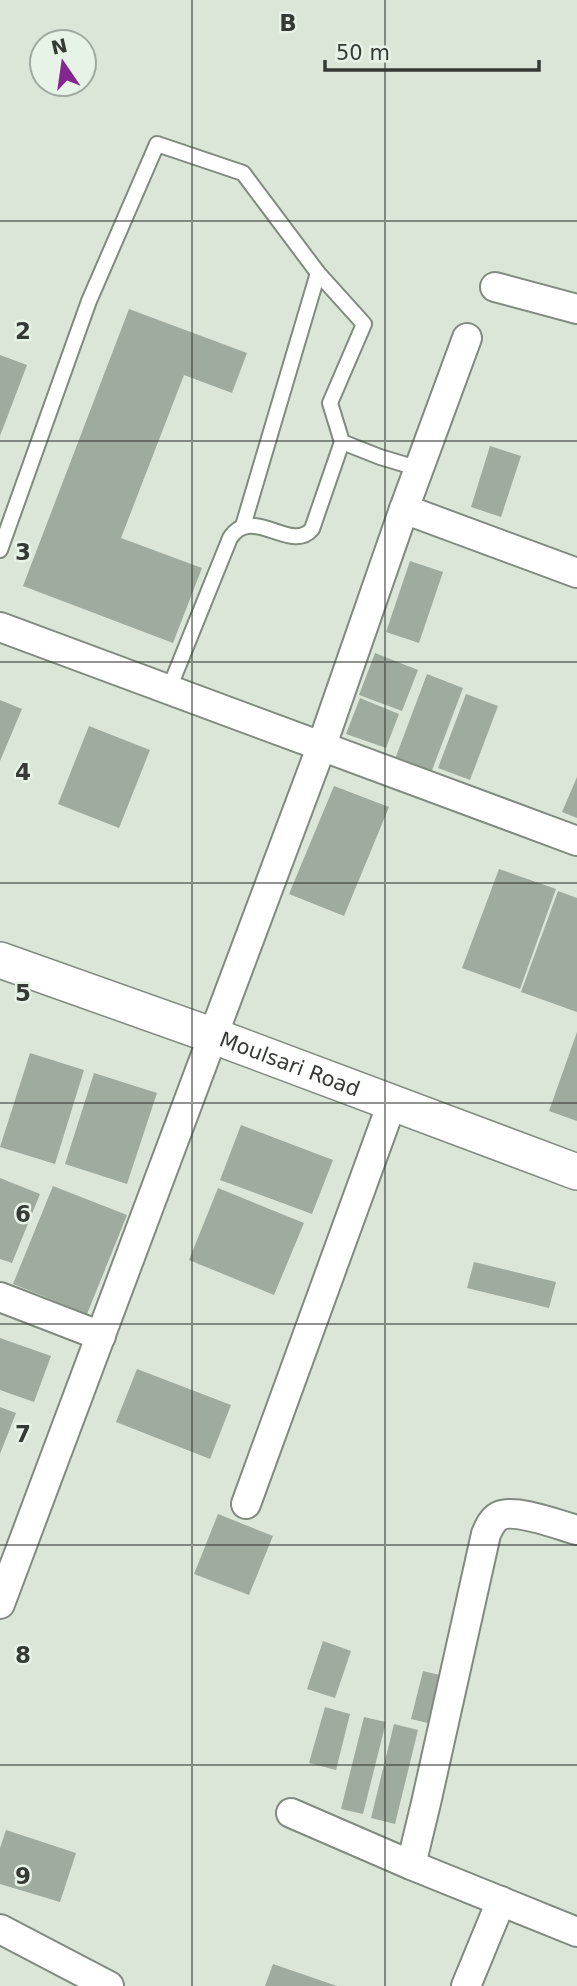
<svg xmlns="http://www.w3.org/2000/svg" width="577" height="1986" font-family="'DejaVu Sans',sans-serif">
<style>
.building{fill:#a0ab9f}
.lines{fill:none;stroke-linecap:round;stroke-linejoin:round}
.service-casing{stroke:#808b7f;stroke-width:18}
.minor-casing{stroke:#808b7f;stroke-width:32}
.tertiary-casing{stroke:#808b7f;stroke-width:38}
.service{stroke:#fff;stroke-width:14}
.minor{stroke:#fff;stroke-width:28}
.tertiary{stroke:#fff;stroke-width:35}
.grid{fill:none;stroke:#353a35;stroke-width:2;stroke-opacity:0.55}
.labels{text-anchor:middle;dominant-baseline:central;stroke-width:5;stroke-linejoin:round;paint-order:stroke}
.street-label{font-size:21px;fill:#353a35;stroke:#e8f3e7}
.grid-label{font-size:23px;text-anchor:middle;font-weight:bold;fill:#353a35;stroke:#e8f3e7;stroke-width:5;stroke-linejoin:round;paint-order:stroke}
</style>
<rect width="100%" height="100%" fill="#dbe6d9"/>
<g class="building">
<path d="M 129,309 L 247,353 L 232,393 L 184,375 L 121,538 L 202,568 L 173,643 L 23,586 Z"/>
<path d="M 0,355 L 27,365 L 0,436 Z"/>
<path d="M 490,446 L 521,456 L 501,517 L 471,507 Z"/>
<path d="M 410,561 L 443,572 L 419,643 L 386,632 Z"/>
<path d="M 375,653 L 418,670 L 402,711 L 359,695 Z"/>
<path d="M 427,674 L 463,688 L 431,773 L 395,759 Z"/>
<path d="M 466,694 L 498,706 L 470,780 L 438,768 Z"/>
<path d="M 360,698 L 399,714 L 386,748 L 346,734 Z"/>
<path d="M 0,700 L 22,709 L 0,761 Z"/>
<path d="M 89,726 L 150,750 L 119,828 L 58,804 Z"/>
<path d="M 577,777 L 577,818 L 562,812 Z"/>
<path d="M 334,786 L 389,807 L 344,916 L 289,894 Z"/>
<path d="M 499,869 L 556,889 L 520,989 L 462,968 Z"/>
<path d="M 558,891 L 577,898 L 577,1012 L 521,992 Z"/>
<path d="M 577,1032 L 577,1121 L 549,1111 Z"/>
<path d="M 30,1053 L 84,1070 L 55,1164 L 0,1147 Z"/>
<path d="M 94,1073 L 157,1093 L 127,1184 L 65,1164 Z"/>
<path d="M 241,1125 L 333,1160 L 312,1214 L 220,1180 Z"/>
<path d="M 0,1178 L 40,1194 L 12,1263 L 0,1259 Z"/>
<path d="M 53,1186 L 127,1215 L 87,1314 L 13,1284 Z"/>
<path d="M 218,1188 L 304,1223 L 274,1295 L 189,1260 Z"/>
<path d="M 474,1262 L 556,1282 L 549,1308 L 467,1288 Z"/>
<path d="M 0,1338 L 51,1356 L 34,1402 L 0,1390 Z"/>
<path d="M 137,1369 L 231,1405 L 210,1459 L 116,1422 Z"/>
<path d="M 0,1407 L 16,1413 L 0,1454 Z"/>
<path d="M 218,1514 L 273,1536 L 249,1595 L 194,1574 Z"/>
<path d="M 323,1641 L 351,1651 L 335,1698 L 307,1689 Z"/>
<path d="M 423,1671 L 448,1677 L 436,1725 L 411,1719 Z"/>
<path d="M 325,1707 L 350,1714 L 336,1770 L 309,1763 Z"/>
<path d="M 364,1717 L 386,1722 L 363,1814 L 341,1809 Z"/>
<path d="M 394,1724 L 418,1730 L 395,1824 L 371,1818 Z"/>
<path d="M 6,1830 L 76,1853 L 60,1902 L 0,1884 L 0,1848 Z"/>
<path d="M 273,1964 L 337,1986 L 265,1986 Z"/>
</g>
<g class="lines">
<defs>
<g id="service">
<path d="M 243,526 L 318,273"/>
<path d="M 0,550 L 89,301 L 157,144 L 243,173 L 318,273 L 364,324 L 330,403 L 342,442 L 380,457 L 420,469"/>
<path d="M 169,689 L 230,538 C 252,504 291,554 312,529 L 342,442"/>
</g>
<g id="minor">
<path d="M 495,287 L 577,309"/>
<path d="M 404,509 L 577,573"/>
<path d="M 0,627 L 577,841"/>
<path d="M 0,1297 L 101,1336"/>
<path d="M 246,1504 L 392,1103"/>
<path d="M 0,1604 L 322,745 L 404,509 L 467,338"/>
<path d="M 291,1813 L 411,1865 L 577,1932"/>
<path d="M 411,1865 L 426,1803 L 486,1534 C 489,1527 492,1520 499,1516 C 515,1508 559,1525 577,1530"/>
<path d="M 0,1929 L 109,1986"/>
<path d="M 466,1986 L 501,1901"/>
</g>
<g id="tertiary">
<path id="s1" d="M 0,960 L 214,1036 L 577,1172"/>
</g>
</defs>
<use href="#service" class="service-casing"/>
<use href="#minor" class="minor-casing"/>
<use href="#tertiary" class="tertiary-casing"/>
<use href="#service" class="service"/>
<use href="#minor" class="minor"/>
<use href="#tertiary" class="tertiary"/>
</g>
<path class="grid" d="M 192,0 L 192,1986M 385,0 L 385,1986M 0,221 L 577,221M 0,441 L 577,441M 0,662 L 577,662M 0,883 L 577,883M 0,1103 L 577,1103M 0,1324 L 577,1324M 0,1545 L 577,1545M 0,1765 L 577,1765"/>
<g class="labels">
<g class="street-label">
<text stroke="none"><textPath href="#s1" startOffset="308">Moulsari Road</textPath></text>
</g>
</g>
<g class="grid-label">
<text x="288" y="31">B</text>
<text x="23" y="339">2</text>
<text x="23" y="560">3</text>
<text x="23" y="780">4</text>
<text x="23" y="1001">5</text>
<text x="23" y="1222">6</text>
<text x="23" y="1442">7</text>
<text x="23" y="1663">8</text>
<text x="23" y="1884">9</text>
</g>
<g transform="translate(63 63) rotate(347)"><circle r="33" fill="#e8f3e7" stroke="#a0a9a0" stroke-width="2"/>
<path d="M0-5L12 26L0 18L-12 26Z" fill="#852791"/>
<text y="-10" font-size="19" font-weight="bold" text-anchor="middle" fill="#353a35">N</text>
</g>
<path d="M325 60v10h214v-10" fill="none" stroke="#353a35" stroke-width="3.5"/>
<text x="336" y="60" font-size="21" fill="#353a35" stroke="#e8f3e7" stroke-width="5" paint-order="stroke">50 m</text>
</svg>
